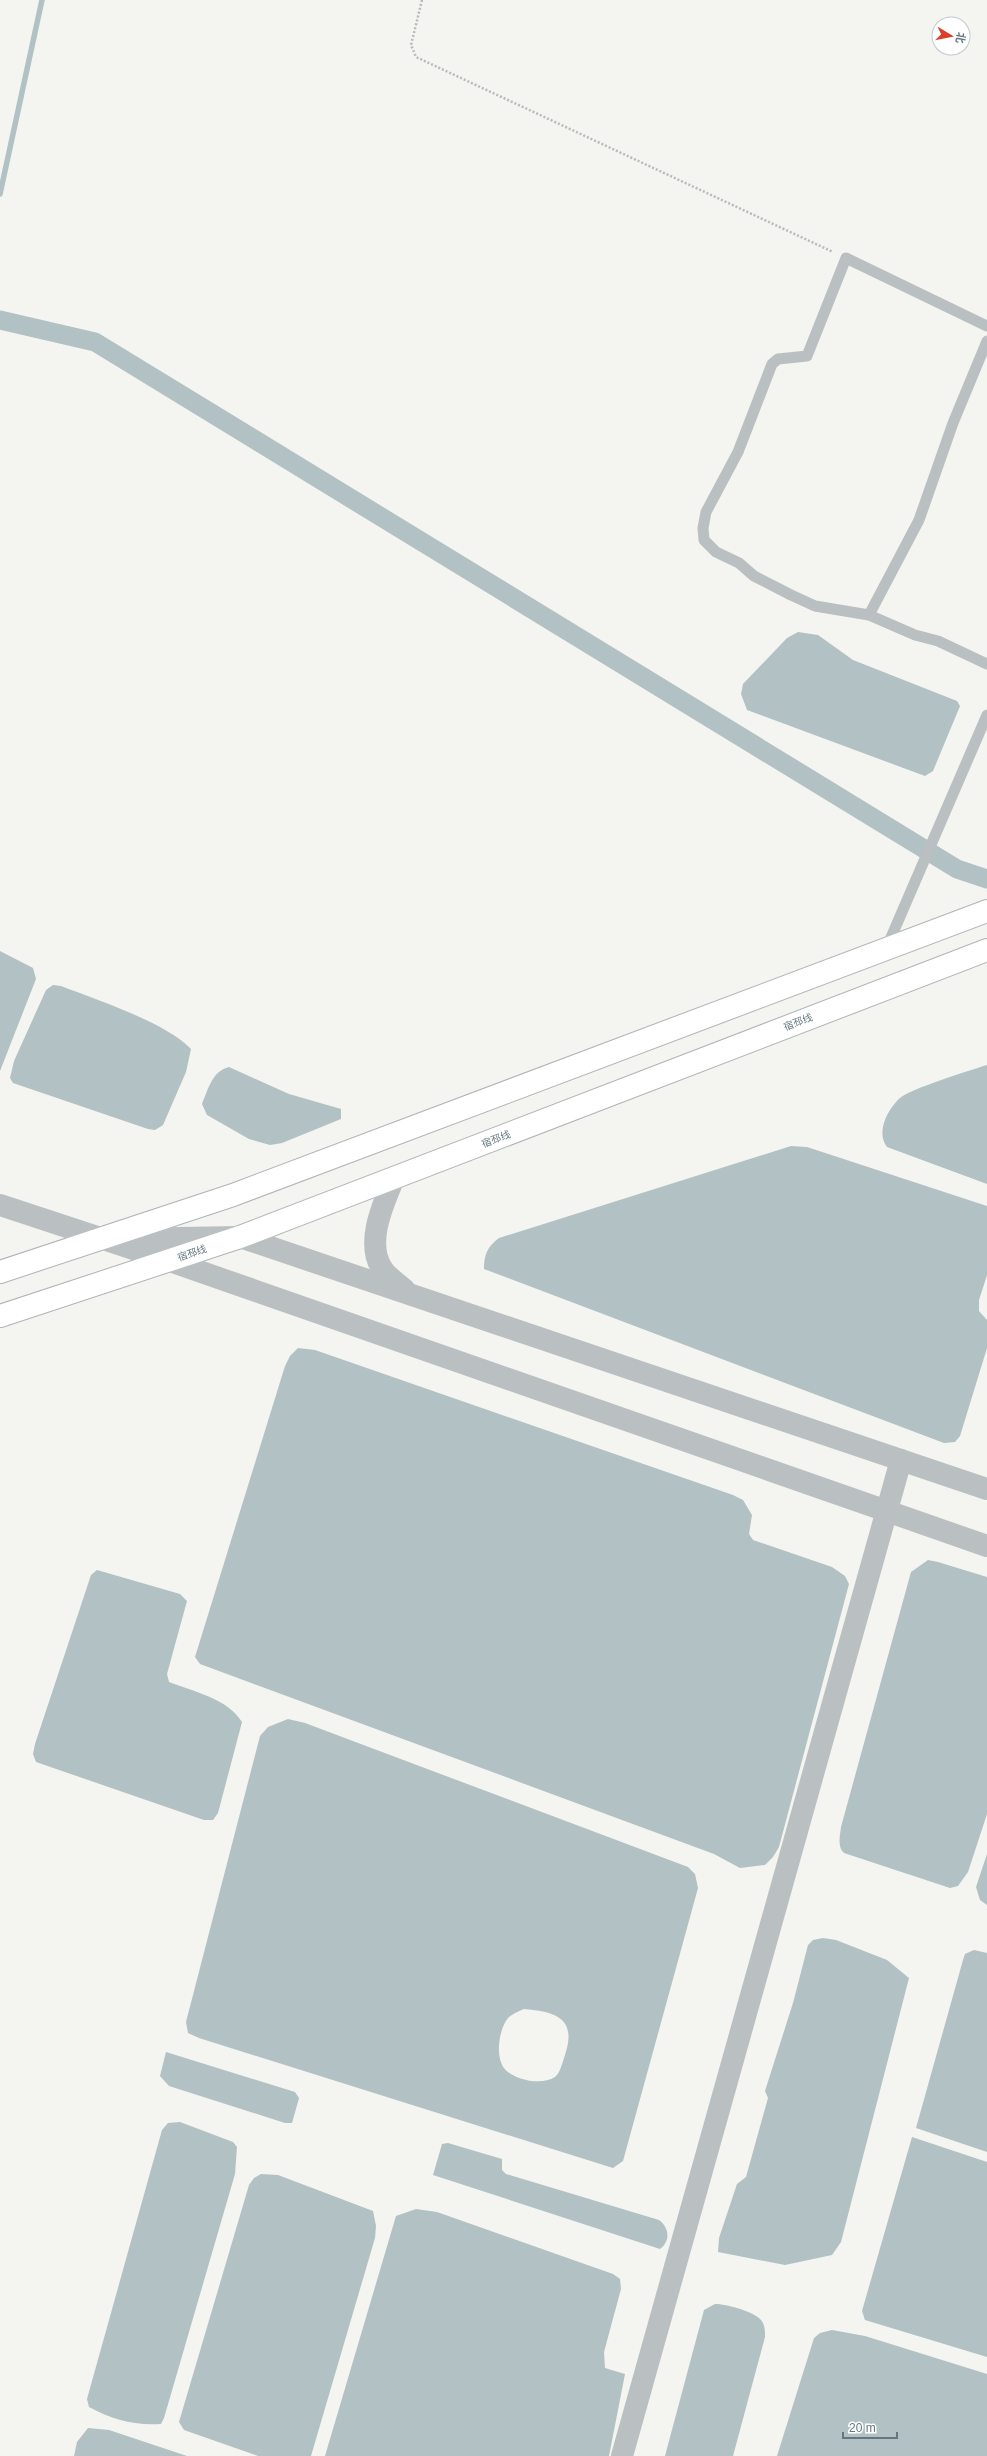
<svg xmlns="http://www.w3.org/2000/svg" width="987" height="2456" font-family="Helvetica,'Noto Sans SC',sans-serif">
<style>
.water{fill:#b2c1c3;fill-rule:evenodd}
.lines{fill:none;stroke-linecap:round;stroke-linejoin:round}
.stream{stroke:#b2c1c3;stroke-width:5.5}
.canal{stroke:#b2c1c3;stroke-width:19}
.primary-casing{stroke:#aeb4b7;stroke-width:24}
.path{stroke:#b7babc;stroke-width:2.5;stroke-dasharray:2 2;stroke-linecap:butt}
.service{stroke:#bac0c2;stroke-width:11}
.minor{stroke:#bac0c2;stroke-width:22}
.tertiary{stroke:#bac0c2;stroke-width:22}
.primary{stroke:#fff;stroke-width:22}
.labels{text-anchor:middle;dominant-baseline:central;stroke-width:4;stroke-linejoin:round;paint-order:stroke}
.street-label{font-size:10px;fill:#647780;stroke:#fff}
</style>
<rect width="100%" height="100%" fill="#f4f4f0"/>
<g class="water">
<path d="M 798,632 L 818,635 L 853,660 L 957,701 L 960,706 L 933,771 L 925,776 L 747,710 L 741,694 L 743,684 L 787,638 Z"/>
<path d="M 0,951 L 33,968 L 36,979 L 0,1071 Z"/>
<path d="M 53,985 L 61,986 C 97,1000 165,1022 191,1049 L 186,1072 L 163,1125 L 155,1130 L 148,1129 L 13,1083 L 10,1078 L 14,1061 L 46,990 Z"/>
<path d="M 987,1065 L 987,1184 L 887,1147 C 876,1132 887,1110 900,1098 C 910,1089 971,1070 987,1065 Z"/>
<path d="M 229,1067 L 289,1094 L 341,1109 L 341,1119 L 282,1143 L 270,1145 L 249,1139 L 207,1115 L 202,1104 C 208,1090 212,1071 229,1067 Z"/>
<path d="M 791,1146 L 807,1147 L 987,1206 L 987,1275 L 979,1300 L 979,1311 L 987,1320 L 987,1348 L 960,1436 L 955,1442 L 944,1443 L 484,1269 C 484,1255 487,1247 499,1238 Z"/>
<path d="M 298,1348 L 315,1350 L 733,1495 L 743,1500 L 752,1515 L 749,1534 L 753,1540 L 832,1567 L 845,1576 L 849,1584 L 779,1847 L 773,1857 L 765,1865 L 740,1868 L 714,1854 L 200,1664 L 195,1657 L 285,1366 L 290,1356 Z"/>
<path d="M 928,1560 L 938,1562 L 987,1577 L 987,1814 L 968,1872 L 958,1886 L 950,1888 L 844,1853 C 837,1846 840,1837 841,1827 L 911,1572 Z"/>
<path d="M 97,1570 L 180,1594 L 187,1601 L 167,1674 L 169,1682 C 194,1692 227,1698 242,1722 L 218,1813 L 213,1820 L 204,1820 L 36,1762 L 33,1754 L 35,1744 L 91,1575 Z"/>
<path d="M 288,1719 L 305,1723 L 688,1867 L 695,1874 L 698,1888 L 623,2161 L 613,2168 L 199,2038 L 188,2033 L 186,2022 L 260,1736 L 268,1727 ZM 524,2009 C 558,2012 578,2019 564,2058 C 562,2064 560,2073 555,2077 C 541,2086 513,2080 504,2068 C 495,2056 499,2029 508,2018 C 512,2014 519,2011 524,2009 Z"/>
<path d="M 987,1854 L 987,1905 L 980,1900 L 976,1887 Z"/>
<path d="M 823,1938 L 836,1940 L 887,1960 L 909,1978 L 841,2242 L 832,2255 L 785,2265 L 718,2252 L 719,2238 L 737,2184 L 746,2177 L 768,2098 L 765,2091 L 793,2003 L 808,1945 L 813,1940 Z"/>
<path d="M 974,1950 L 987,1953 L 987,2152 L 916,2128 L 963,1960 L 965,1954 Z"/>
<path d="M 166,2052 L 295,2092 L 299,2098 L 292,2123 L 285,2123 L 169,2086 L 160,2076 Z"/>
<path d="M 180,2122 L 233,2142 L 237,2147 L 235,2174 L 164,2418 L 161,2424 C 135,2426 111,2419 89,2407 L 87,2399 L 162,2130 L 168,2123 Z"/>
<path d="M 912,2137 L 987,2162 L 987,2357 L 865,2320 L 862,2311 Z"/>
<path d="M 448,2143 L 502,2159 L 502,2170 L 506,2174 L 659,2220 C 669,2227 671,2241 660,2249 L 433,2175 L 442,2144 Z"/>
<path d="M 261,2174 L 278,2175 L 373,2211 L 376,2226 L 375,2238 L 311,2456 L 258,2456 L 184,2430 L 179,2422 L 249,2185 L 254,2178 Z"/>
<path d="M 416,2209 L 437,2212 L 613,2274 L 620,2279 L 621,2289 L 604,2352 L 605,2368 L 625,2374 L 609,2456 L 325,2456 L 396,2216 Z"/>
<path d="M 715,2304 C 726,2304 752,2311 760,2319 C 765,2324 765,2330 765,2337 L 733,2456 L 665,2456 L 704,2310 Z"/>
<path d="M 832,2330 L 865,2336 L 987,2374 L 987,2456 L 777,2456 L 814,2338 L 820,2333 Z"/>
<path d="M 88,2428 L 109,2430 L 187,2456 L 74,2456 L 77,2442 Z"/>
</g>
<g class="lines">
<path class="stream" d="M 0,194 L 42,0"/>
<path class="canal" d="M 0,320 L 95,342 L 957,869 L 987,879"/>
<defs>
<g id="primary">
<path d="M 0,1272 L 233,1195 L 987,911"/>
<path d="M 0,1316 L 240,1237 L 987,950"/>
</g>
</defs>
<use href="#primary" class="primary-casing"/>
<path class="path" d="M 422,0 L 411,45 L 416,57 L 833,252"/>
<g class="service">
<path d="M 987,326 L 846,258 L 807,356 L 778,359 L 772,364 L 738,452 L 706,512 L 703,528 L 704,540 L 716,552 L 739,563 L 754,576 L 791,595 L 815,606 L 869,615 L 915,635 L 938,641 L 987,664"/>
<path d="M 869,615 L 919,520 L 953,423 L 987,341"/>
<path d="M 886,949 L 987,715"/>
</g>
<path class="minor" d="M 622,2456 L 901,1460"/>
<g class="tertiary">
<path d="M 394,1178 C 384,1202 364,1244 383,1270 C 388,1277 397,1283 404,1289"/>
<path d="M 0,1205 L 170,1261 L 987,1546"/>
<path d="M 120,1239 L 240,1237 L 987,1489"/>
</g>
<use href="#primary" class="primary"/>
</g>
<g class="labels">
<g class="street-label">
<text transform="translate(798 1022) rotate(-21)">宿邳线</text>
<text transform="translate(496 1139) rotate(-21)">宿邳线</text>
<text transform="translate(192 1253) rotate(-19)">宿邳线</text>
</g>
</g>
<g transform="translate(951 36) rotate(100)"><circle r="19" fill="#ffffff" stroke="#c1c9cc"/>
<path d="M0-3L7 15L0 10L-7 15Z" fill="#da3f2b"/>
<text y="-6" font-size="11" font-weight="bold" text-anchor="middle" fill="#647780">北</text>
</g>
<path d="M843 2432v6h54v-6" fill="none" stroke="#647780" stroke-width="2"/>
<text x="849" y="2432" font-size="12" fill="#647780" stroke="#ffffff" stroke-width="3" paint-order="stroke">20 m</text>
</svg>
